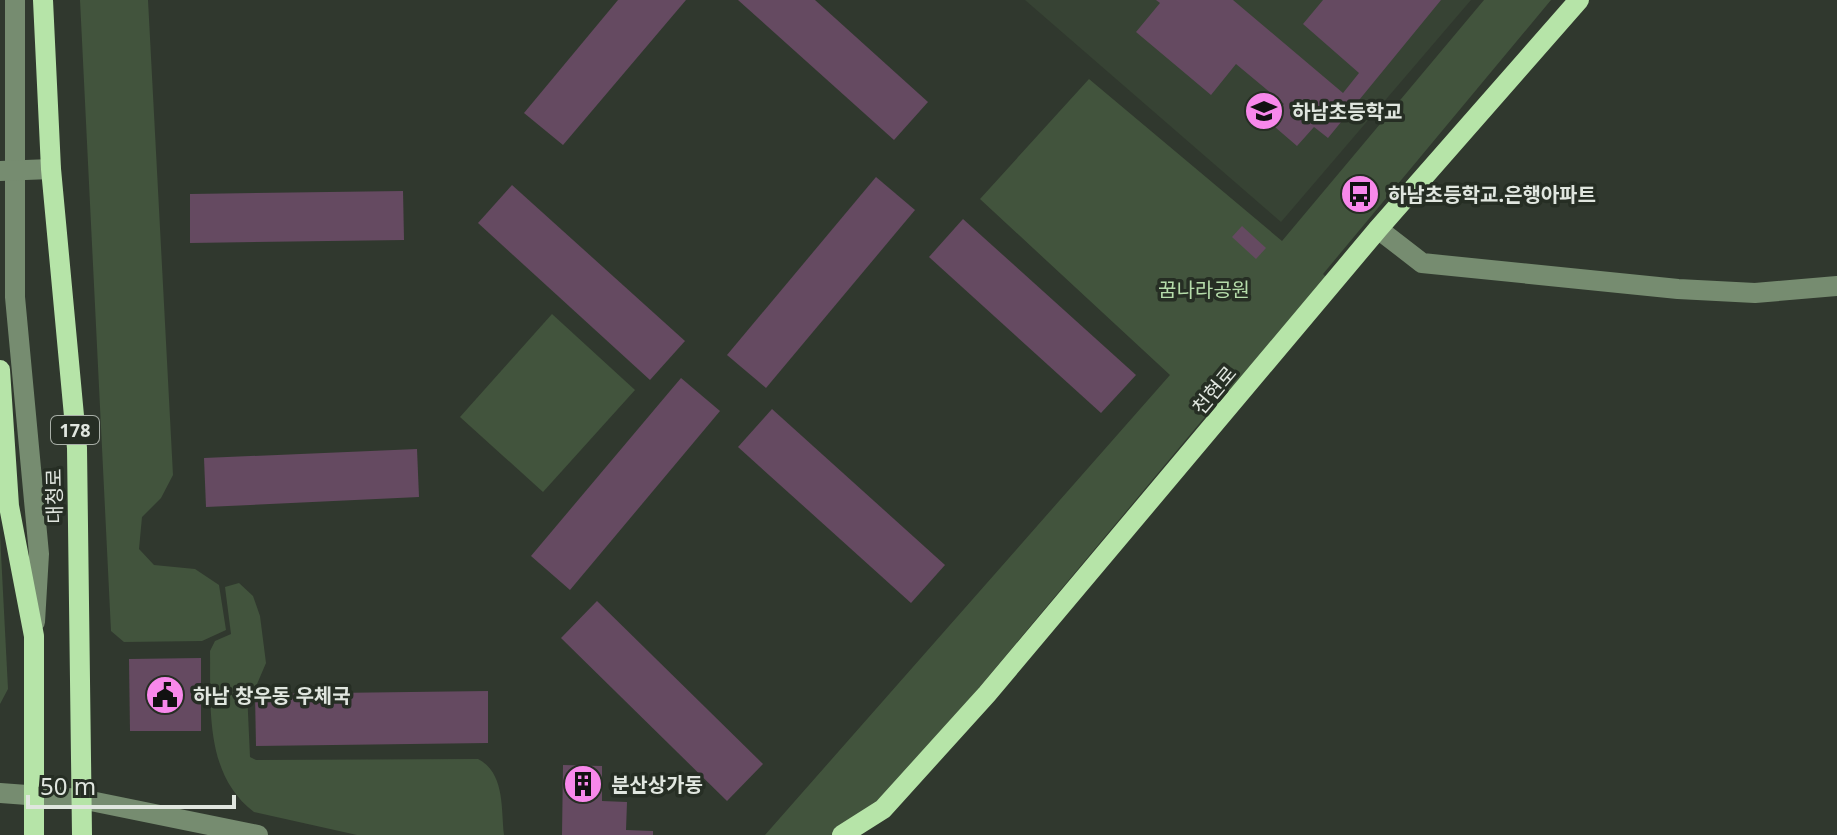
<svg xmlns="http://www.w3.org/2000/svg" width="1837" height="835" font-family="'Noto Sans','Noto Sans KR',sans-serif">
<style>
.built{fill:#374334}
.green{fill:#42543d}
.building{fill:#654a61}
.lines{fill:none;stroke-linecap:round;stroke-linejoin:round}
.minor{stroke:#768c70;stroke-width:20}
.major{stroke:#b6e4a8;stroke-width:20}
.labels{text-anchor:middle;dominant-baseline:central;stroke-width:7;stroke-linejoin:round;paint-order:stroke}
.shield{fill:#262e24;stroke:#a8afa7;stroke-width:2}
.shield-label{font-size:18px;font-weight:bold;fill:#e0e6df}
.poi-label{font-size:20px;font-weight:bold;fill:#e0e6df;stroke:#262e24;text-anchor:start}
.park-label{font-size:20px;fill:#b5dcaa;stroke:#262e24}
.street-label{font-size:20px;fill:#e0e6df;stroke:#262e24}
</style>
<rect width="100%" height="100%" fill="#30382e"/>
<path class="built" d="M 1025,0 L 1471,0 L 1281,222 Z"/>
<g class="green">
<path d="M 80,0 L 148,0 L 173,475 L 161,498 L 142,517 L 139,549 L 154,565 L 195,569 L 219,585 L 226,630 L 202,641 L 124,642 L 111,631 Z"/>
<path d="M 1484,0 L 1551,0 L 1323,274 L 1328,279 L 1212,414 L 1209,412 L 877,810 L 847,835 L 765,835 L 1170,375 L 980,199 L 1089,79 L 1282,241 Z"/>
<path d="M 552,314 L 635,390 L 543,492 L 460,417 Z"/>
<path d="M 0,534 L 8,689 L 0,704 Z"/>
<path d="M 239,583 L 253,596 L 260,616 L 266,663 L 257,684 L 247,691 L 250,757 L 256,760 L 478,759 C 505,773 501,808 504,835 L 357,835 L 254,812 C 204,774 211,707 210,651 L 215,641 L 231,634 L 225,587 Z"/>
</g>
<g class="building">
<path d="M 618,0 L 686,0 L 563,145 L 524,113 Z"/>
<path d="M 738,0 L 815,0 L 928,102 L 894,140 Z"/>
<path d="M 1156,0 L 1233,0 L 1343,93 L 1359,73 L 1303,24 L 1323,0 L 1441,0 L 1328,138 L 1314,127 L 1297,146 L 1269,122 L 1284,104 L 1236,64 L 1211,95 L 1136,32 L 1160,3 Z"/>
<path d="M 876,177 L 915,210 L 766,388 L 727,355 Z"/>
<path d="M 512,185 L 685,341 L 650,380 L 478,223 Z"/>
<path d="M 403,191 L 404,240 L 190,243 L 190,194 Z"/>
<path d="M 963,219 L 1136,375 L 1101,413 L 929,257 Z"/>
<path d="M 1242,226 L 1266,248 L 1256,259 L 1232,237 Z"/>
<path d="M 681,378 L 720,411 L 570,590 L 531,556 Z"/>
<path d="M 772,409 L 945,565 L 911,603 L 738,447 Z"/>
<path d="M 417,449 L 419,497 L 206,507 L 204,458 Z"/>
<path d="M 597,601 L 763,764 L 727,801 L 561,638 Z"/>
<path d="M 201,658 L 201,731 L 130,731 L 129,659 Z"/>
<path d="M 488,691 L 488,743 L 256,746 L 255,694 Z"/>
<path d="M 563,765 L 602,766 L 602,801 L 627,802 L 626,830 L 653,831 L 653,835 L 562,835 Z"/>
</g>
<g class="lines">
<g class="minor">
<path d="M 15,0 L 15,297 L 39,554 L 35,622"/>
<path d="M 0,171 L 51,169"/>
<path d="M 1378,229 L 1422,263 L 1678,289 L 1755,293 L 1837,286"/>
<path d="M 0,793 L 81,799 L 258,835"/>
</g>
<g class="major">
<path d="M 43,0 L 51,169 L 77,448 L 82,835"/>
<path d="M 0,370 L 9,506 L 34,636 L 34,835"/>
<path d="M 842,835 L 883,809 L 987,694 L 1378,229 L 1579,0"/>
</g>
</g>
<defs>
<symbol id="school-disc" viewBox="-11 -11 22 22"><circle r="9.5" fill="#f888eb" stroke="#262e24"/><path d="M0-5L7-2L0 1L-7-2ZM-4 1L0 2.5L4 1V4Q0 6-4 4Z" fill="#111"/></symbol>
<symbol id="bus-disc" viewBox="-11 -11 22 22"><circle r="9.5" fill="#f888eb" stroke="#262e24"/><path d="M-5-6H5V4H4V6H2V4H-2V6H-4V4H-5ZM-3.5-4V0h7V-4ZM-3.5 1.2v1.5H-2V1.2ZM2 1.2v1.5H3.5V1.2Z" fill="#111"/></symbol>
<symbol id="civic-disc" viewBox="-11 -11 22 22"><circle r="9.5" fill="#f888eb" stroke="#262e24"/><path d="M-.6-6.5H3V-4.5H.6V-3L4-1V1h2V6H-6V1h2V-1L-.6-3ZM-1.2 2.5V6h2.4V2.5Z" fill="#111"/></symbol>
<symbol id="building-disc" viewBox="-11 -11 22 22"><circle r="9.5" fill="#f888eb" stroke="#262e24"/><path d="M-4-6H4V6H1V3H-1V6H-4ZM-2.5-4.3h1.7v1.8h-1.7ZM.8-4.3h1.7v1.8H.8ZM-2.5-1h1.7V.8h-1.7ZM.8-1h1.7V.8H.8Z" fill="#111"/></symbol>
</defs>
<g fill-rule="evenodd">
<use href="#school-disc" x="1242" y="89" width="44" height="44"/>
<use href="#bus-disc" x="1338" y="172" width="44" height="44"/>
<use href="#civic-disc" x="143" y="673" width="44" height="44"/>
<use href="#building-disc" x="561" y="762" width="44" height="44"/>
</g>
<g class="labels">
<rect class="shield" x="51" y="416" width="48" height="28" rx="6"/>
<g class="shield-label">
<text x="75" y="430">178</text>
</g>
<g class="poi-label">
<text x="1292" y="111">하남초등학교</text>
<text x="1388" y="194">하남초등학교.은행아파트</text>
<text x="193" y="695">하남 창우동 우체국</text>
<text x="611" y="784">분산상가동</text>
</g>
<g class="park-label">
<text x="1204" y="289">꿈나라공원</text>
</g>
<g class="street-label">
<text transform="translate(1214 390) rotate(-50)">천현로</text>
<text transform="translate(54 496) rotate(-91)">대청로</text>
</g>
</g>
<path d="M28 795v12h206v-12" fill="none" stroke="#e0e6df" stroke-width="4"/>
<text x="40" y="795" font-size="24" fill="#e0e6df" stroke="#262e24" stroke-width="6" paint-order="stroke">50 m</text>
</svg>
